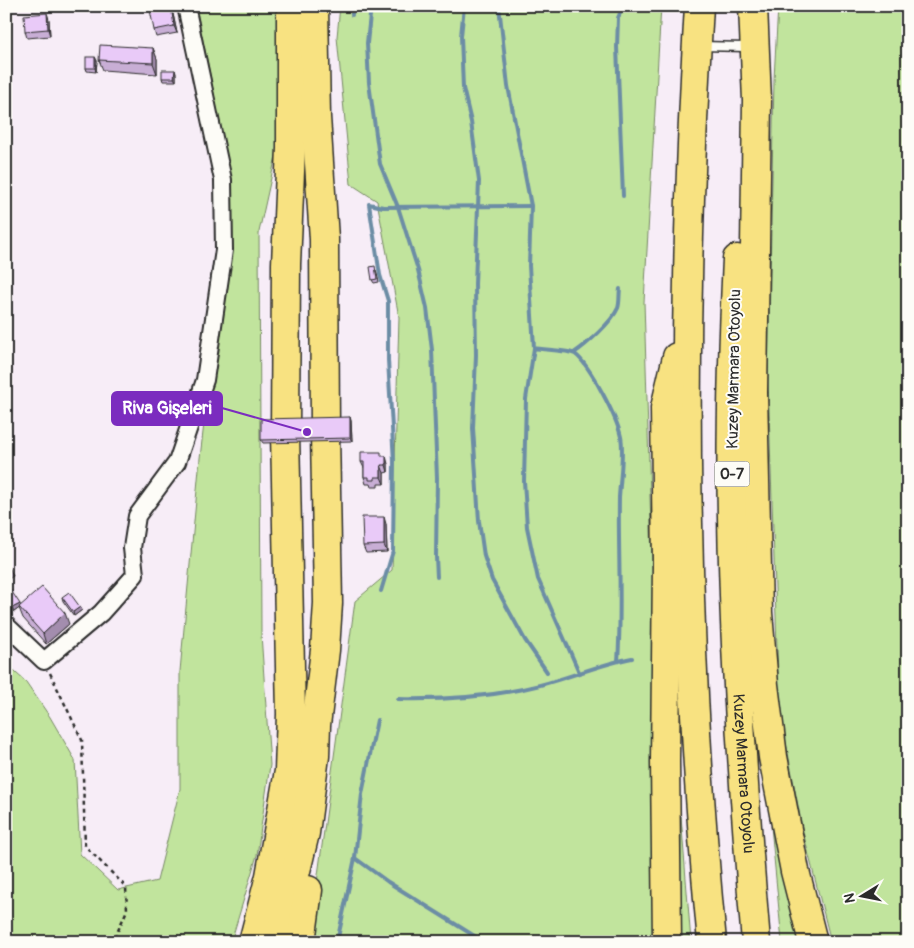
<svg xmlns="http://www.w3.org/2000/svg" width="914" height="948" font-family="Pangolin,sans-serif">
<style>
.green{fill:#c1e49d;stroke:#768864}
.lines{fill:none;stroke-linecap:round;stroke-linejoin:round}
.stream{stroke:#6c8da5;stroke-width:4}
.service-casing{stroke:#2b2b2b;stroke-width:11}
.minor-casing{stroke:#2b2b2b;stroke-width:20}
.motorway-casing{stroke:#2b2b2b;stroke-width:31}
.path{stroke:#2b2b2b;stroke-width:2.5;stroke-dasharray:4 4;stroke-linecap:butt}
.service{stroke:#fdfcf7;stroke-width:8}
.minor{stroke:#fdfcf7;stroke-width:16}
.motorway{stroke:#f8e281;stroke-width:28}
.wall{fill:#c8aed5;stroke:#2b2b2b}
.shaded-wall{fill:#a38dae;stroke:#2b2b2b}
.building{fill:#e9caf8;stroke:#2b2b2b}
.labels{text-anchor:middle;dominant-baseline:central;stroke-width:4;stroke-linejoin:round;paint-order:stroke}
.shield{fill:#fdfcf7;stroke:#6a6a68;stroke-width:1}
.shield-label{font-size:15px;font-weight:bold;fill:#2b2b2b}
.street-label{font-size:16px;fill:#2b2b2b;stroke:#fdfcf7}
.leader{fill:none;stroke:#7b2cbf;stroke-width:2}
.callout-dot{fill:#7b2cbf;stroke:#fdfcf7;stroke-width:2}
.callout{fill:#7b2cbf;stroke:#7b2cbf;stroke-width:2}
.callout-label{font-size:18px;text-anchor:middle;font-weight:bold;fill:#fff}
</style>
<rect width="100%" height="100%" fill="#f7edf7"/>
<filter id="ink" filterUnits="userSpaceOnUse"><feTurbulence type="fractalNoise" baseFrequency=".02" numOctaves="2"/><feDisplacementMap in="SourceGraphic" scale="10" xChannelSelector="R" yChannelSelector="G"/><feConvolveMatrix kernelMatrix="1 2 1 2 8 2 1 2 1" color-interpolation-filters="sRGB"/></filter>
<g filter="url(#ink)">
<g class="green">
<path d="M 196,6 L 281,6 L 285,115 L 259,232 L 261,634 L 270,765 L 257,855 L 231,942 L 6,942 L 6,664 L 26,682 L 50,717 L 75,760 L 80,854 L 118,890 L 157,881 L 180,789 L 180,671 L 200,458 L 232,182 Z"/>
<path d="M 340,6 L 661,6 L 644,302 L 655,659 L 655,942 L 309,942 L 355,601 L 392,570 L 399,317 L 377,201 L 351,184 L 337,37 Z"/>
<path d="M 778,6 L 908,6 L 908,942 L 831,942 L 803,832 L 779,706 L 768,381 L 774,79 Z"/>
<path d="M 681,816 L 691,942 L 680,942 Z"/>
<path d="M 772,825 L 799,942 L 782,942 L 771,826 Z"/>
</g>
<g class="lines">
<g class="stream">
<path d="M 352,6 L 352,15"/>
<path d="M 371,6 L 367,43 L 369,83 L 380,164 L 398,207 L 418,270 L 427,308 L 432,350 L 437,478 L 436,557 L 437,577"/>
<path d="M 464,6 L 461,36 L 463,88 L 471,122 L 479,181 L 475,284 L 476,355 L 473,428 L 479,521 L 484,556 L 492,580 L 525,640 L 547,672"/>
<path d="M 499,6 L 508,86 L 531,206 L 529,266 L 534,348 L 526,399 L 524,481 L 527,527 L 538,579 L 579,672"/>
<path d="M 623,196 L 617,47 L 618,18 L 623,6"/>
<path d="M 534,348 C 543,350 568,350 575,354 C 590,365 617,418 621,437 C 624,451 620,481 619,497 C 618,552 622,606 618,661"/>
<path d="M 574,353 C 586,345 612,322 618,308 C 620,303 619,294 620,289"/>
<path d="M 381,591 L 393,551 L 394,462 L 388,360 L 388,301 L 380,275 L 369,204 L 383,207 L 531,206"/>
<path d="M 398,699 C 445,700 494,697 540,685 C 571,677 601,664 632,658"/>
<path d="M 355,858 L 388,882 L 484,942"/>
<path d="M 337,942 L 355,858 L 362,794 L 377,720"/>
</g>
<defs>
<path id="service" d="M 701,46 L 745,47"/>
<path id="minor" d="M 6,625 L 44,661 L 101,613 L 135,575 L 132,548 L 137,516 L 177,462 L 205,380 L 224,250 L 223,180 L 186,6"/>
<g id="motorway">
<path d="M 699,6 C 680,317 682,631 712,942"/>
<path d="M 753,6 L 757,101 L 753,393 L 758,613 L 764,685 L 773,757 L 795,871 L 813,942"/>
<path id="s1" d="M 737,259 C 733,345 730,430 732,516 C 734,658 744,800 756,942"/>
<path d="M 253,942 L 270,876 L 289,771 L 291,714 L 285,433 L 286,264 L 291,148 L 291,6"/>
<path d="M 279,942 L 305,833 L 315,756 L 316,725 L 325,650 L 328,603 L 325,433 L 324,239 L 316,117 L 314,6"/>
<path d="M 301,942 L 308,890"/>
<path d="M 667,942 L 665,762 L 667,563 L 665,408 L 677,357"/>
</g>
</defs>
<use href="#service" class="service-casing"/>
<use href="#minor" class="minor-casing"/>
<use href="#motorway" class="motorway-casing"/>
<path class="path" d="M 50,673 L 82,740 L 85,846 L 126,887 L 127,910 L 113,942"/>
<use href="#service" class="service"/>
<use href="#minor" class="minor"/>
<use href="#motorway" class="motorway"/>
</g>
<g class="wall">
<path d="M 47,13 L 49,20 L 50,36 L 27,38 L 25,31 Z"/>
<path d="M 173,14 L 177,33 L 156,37 L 154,30 Z"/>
<path d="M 153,48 L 157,59 L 157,74 L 103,70 L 99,60 Z"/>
<path d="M 95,57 L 97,61 L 96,72 L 87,71 L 86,68 Z"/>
<path d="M 175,70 L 176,74 L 176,81 L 163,81 L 162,78 Z"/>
<path d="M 376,270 L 379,282 L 374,283 L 372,280 Z"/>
<path d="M 350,417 L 351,421 L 352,441 L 263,443 L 261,440 Z"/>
<path d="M 382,456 L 388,464 L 388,472 L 384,473 L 384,484 L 378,484 L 378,487 L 371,487 L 370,484 L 366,484 L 364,477 L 364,468 L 361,462 Z"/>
<path d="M 386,524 L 387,552 L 366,553 L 363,546 Z"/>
<path d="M 6,592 L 21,606 L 69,624 L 46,644 L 23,618 L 19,608 L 14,612 L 6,601 Z"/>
<path d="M 62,597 L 82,610 L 74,616 L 63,601 Z"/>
</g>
<g class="shaded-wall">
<path d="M 171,6 L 173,14 L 177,33 L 174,26 Z"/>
<path d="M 47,13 L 49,20 L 50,36 L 48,29 Z"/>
<path d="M 153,48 L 157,59 L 157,74 L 153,63 Z"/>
<path d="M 95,57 L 97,61 L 96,72 L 95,68 Z"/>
<path d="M 175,70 L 176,74 L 176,81 L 174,78 Z"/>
<path d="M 350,417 L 351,421 L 352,441 L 350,438 Z"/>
<path d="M 386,456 L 388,464 L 388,472 L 386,465 Z"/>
<path d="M 381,465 L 384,473 L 384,484 L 381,477 Z"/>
<path d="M 384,517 L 386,524 L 387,552 L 384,545 Z"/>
<path d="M 10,569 L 13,576 L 6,581 L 6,572 Z"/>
<path d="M 20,604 L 21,607 L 14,612 L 12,608 Z"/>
<path d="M 80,607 L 82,610 L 74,616 L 73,612 Z"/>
<path d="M 65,613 L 69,624 L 46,644 L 43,634 Z"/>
</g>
<g class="building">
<path d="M 171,6 L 174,26 L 154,30 L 150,10 Z"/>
<path d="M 47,13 L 48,29 L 25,31 L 24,15 Z"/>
<path d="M 100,45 L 153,48 L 153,63 L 99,60 Z"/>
<rect x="86" y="57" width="9" height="11"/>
<path d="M 162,70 L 175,70 L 174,78 L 162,78 Z"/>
<path d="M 375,266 L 377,279 L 372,280 L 370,267 Z"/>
<path d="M 350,417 L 350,438 L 261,440 L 261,419 Z"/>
<path d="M 361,452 L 381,452 L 381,456 L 386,456 L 386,465 L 381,465 L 381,477 L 375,477 L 375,480 L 369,480 L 369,477 L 364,477 L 364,462 L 361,462 Z"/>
<path d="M 362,517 L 384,517 L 384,545 L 363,546 Z"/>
<path d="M 6,564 L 10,569 L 6,572 Z"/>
<path d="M 42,587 L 65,613 L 43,634 L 19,607 Z"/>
<path d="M 10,589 L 20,604 L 12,608 L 6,599 L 6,592 Z"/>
<path d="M 69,592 L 80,607 L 73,612 L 62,597 Z"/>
</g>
</g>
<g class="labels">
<rect class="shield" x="714.5" y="461.5" width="35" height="25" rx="4"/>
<g class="shield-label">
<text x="732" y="474">O-7</text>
</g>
<g class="street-label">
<text transform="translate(734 369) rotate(-89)">Kuzey Marmara Otoyolu</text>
<text stroke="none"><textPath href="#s1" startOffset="515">Kuzey Marmara Otoyolu</textPath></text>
</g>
</g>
<path class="leader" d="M307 432L222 408"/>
<circle class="callout-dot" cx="307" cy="432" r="5"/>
<rect class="callout" x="112" y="392" width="110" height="33" rx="5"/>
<g class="callout-label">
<text x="167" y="414">Riva Gişeleri</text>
</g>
<rect width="914" height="948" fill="none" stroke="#fdfcf7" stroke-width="25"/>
<rect x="12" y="12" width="889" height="923" fill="none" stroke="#2b2b2b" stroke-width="2" filter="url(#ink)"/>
<g transform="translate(862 896) rotate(260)" stroke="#fdfcf7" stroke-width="4" paint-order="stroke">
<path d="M0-4L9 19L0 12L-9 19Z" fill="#2b2b2b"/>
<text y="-8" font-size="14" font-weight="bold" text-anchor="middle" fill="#2b2b2b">N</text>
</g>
</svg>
